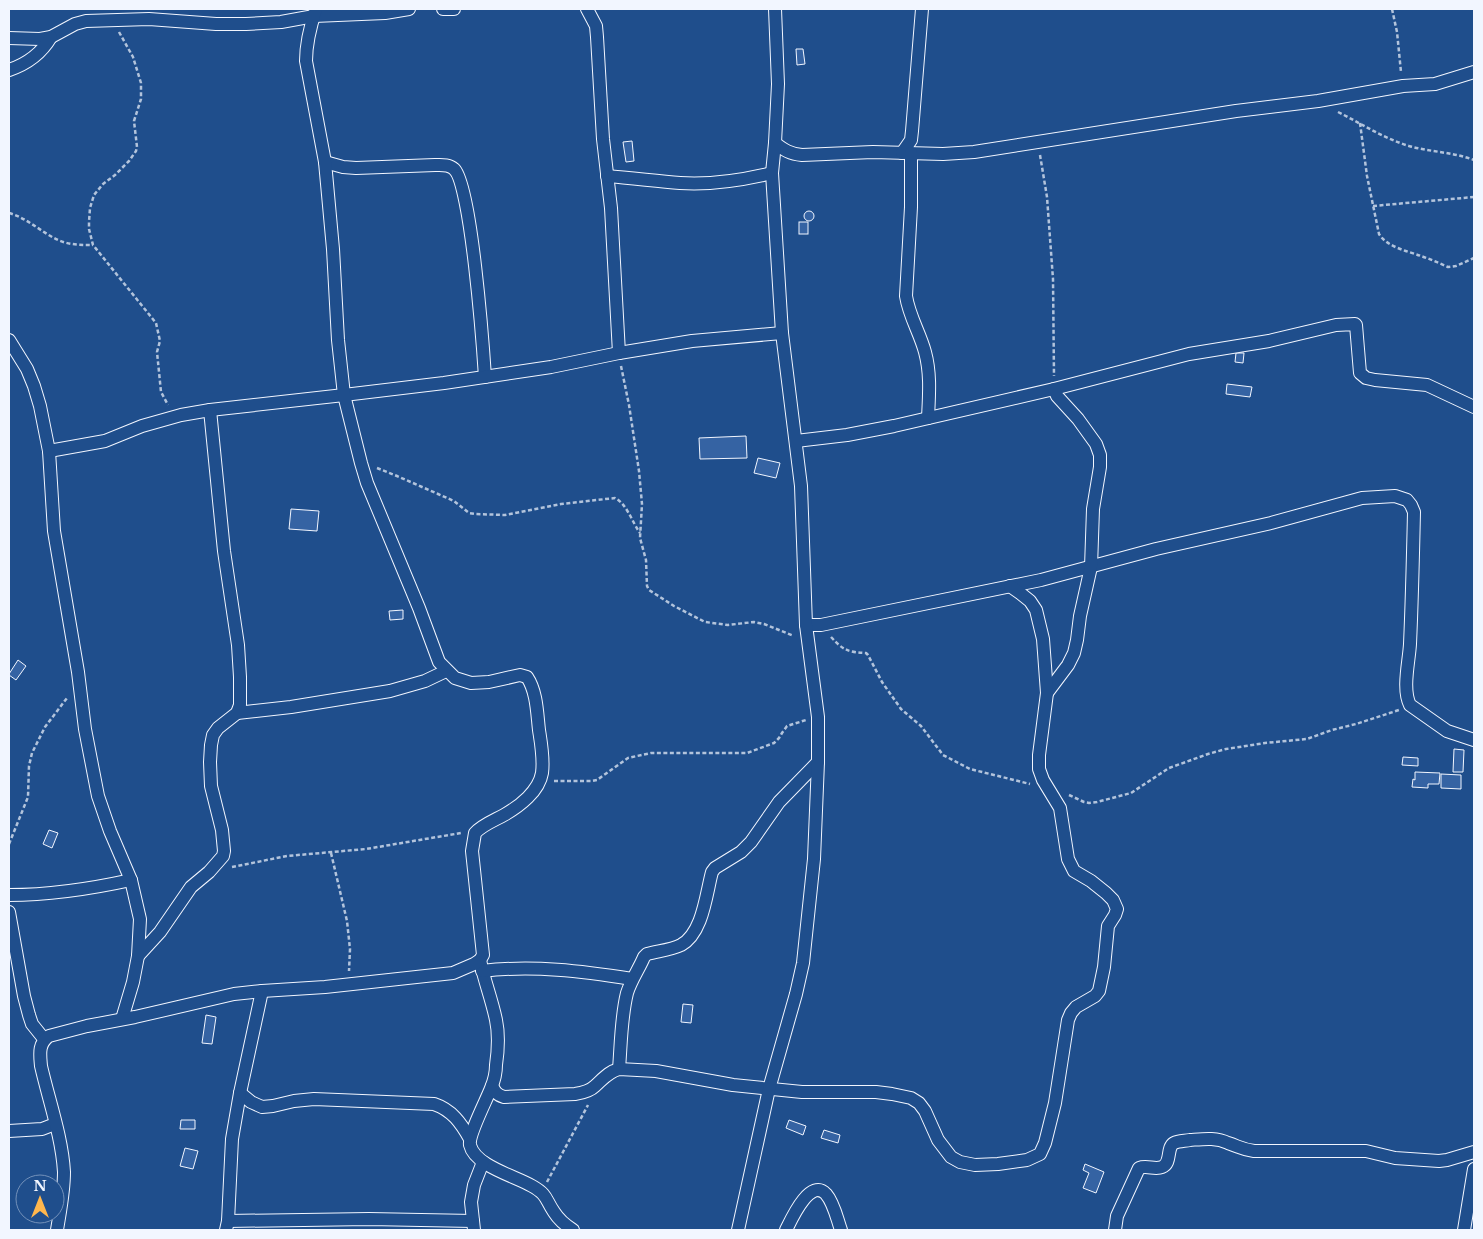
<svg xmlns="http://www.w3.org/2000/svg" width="1483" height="1239" font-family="'Libre Baskerville',serif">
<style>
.building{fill:#3563a3;stroke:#f2f6ff}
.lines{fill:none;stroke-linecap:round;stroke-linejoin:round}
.street-casing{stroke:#f2f6ff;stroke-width:14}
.path{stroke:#b3c4dc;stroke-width:2.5;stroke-dasharray:4 2.5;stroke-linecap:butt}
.street{stroke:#1f4e8c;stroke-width:12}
</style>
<rect width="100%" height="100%" fill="#1f4e8c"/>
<g class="building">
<path d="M 796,49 L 803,49 L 805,64 L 797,65 Z"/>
<path d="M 632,141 L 634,161 L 626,162 L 623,142 Z"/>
<circle cx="809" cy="216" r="5"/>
<rect x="799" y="222" width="9" height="12"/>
<path d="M 1236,353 L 1244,353 L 1243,363 L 1235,362 Z"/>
<path d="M 1227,384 L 1252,387 L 1250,397 L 1226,394 Z"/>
<path d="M 746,436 L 747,458 L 700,459 L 699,438 Z"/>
<path d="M 758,458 L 780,463 L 776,478 L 754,473 Z"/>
<path d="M 291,509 L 319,511 L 317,531 L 289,529 Z"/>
<path d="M 403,610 L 403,619 L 390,620 L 389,611 Z"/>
<path d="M 18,660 L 26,666 L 16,680 L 9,675 L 9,674 Z"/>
<path d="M 1454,749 L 1464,750 L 1463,772 L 1453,772 Z"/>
<path d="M 1403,757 L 1418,758 L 1418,766 L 1402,765 Z"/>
<path d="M 1415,772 L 1440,773 L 1439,784 L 1428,784 L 1428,788 L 1412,787 L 1413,779 L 1415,780 Z"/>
<path d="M 1441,774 L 1461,775 L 1461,789 L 1441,788 Z"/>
<path d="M 49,830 L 58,833 L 52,848 L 43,844 Z"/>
<path d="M 683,1004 L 693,1005 L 691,1023 L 681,1022 Z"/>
<path d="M 206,1015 L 216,1017 L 212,1044 L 202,1043 Z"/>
<path d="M 181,1120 L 195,1120 L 195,1129 L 180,1129 Z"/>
<path d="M 789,1120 L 806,1126 L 803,1135 L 786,1128 Z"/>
<path d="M 824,1130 L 840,1135 L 838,1143 L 821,1138 Z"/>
<path d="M 185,1148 L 198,1151 L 193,1169 L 180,1166 Z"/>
<path d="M 1085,1164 L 1104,1172 L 1096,1193 L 1083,1188 L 1089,1173 L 1083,1170 Z"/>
</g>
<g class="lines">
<defs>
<g id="street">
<path d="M 443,9 L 454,9"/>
<path d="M 587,9 L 596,26 L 597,37 L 603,139 L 611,208 L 619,353"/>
<path d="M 9,38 L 40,39 L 51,37 L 75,24 L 86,21 L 149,19 L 216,24 L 246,24 L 281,22 L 314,16 L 385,13 L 409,9"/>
<path d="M 9,70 C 27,64 41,54 51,37"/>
<path d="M 775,143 C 784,150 790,154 802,155 L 873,152 L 943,154 L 974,152 L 1236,111 L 1318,101 L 1403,86 L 1435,84 L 1474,72"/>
<path d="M 902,153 L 911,140 L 912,131 L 922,9"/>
<path d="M 911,153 L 911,207 L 906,296 C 909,316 920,333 925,352 C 931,374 929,396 928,418"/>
<path d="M 325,162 L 343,167 L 356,168 L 435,165 C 441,165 449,164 454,169 C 471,183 483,346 485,377"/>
<path d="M 607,176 C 632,178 656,181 680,183 C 710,185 743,180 772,173"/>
<path d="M 9,340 L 27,369 L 34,386 L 40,406 L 49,451 L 54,531 L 78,672 L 85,729 L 98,796 L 110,831 L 131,880 L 140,919 L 138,956 L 133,982 L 122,1019"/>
<path d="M 796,441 L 847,435 L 894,426 L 1054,389 L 1189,354 L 1269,341 L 1336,325 L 1355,324 L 1356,325 L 1360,373 L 1366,378 L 1375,380 L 1427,385 L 1474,407"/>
<path d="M 49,451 L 105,441 L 142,426 L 181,415 L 210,410 L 344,395 L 444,383 L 551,367 L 619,353 L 692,341 L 782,333"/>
<path d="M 806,625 L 821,625 L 1041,580 L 1156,549 L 1271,523 L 1362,498 L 1395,496 L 1407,500 L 1411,505 L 1414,512 C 1413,556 1412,600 1410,644 C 1409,662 1402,689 1410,705 L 1447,731 L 1474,740"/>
<path d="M 1047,693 L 1068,665 L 1074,653 L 1077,640 L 1080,616 L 1091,567 L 1093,509 L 1100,467 L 1100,455 L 1096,444 L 1078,419 L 1057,396 L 1054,389"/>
<path d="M 237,713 L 291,707 L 390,691 L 425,681 L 446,671"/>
<path d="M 9,895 C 50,895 90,889 131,880"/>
<path d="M 9,912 L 24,996 L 29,1015 L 32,1024 L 44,1039"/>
<path d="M 138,956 L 160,932 L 191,887 L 209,872 L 223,856 L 224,851 L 222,830 L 211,786 L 210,762 L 211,745 L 213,735 L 218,728 L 237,713 L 240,705 L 240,677 L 238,645 L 224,551 L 210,410"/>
<path d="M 480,960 C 484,980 492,1000 496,1020 C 499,1034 498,1051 496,1065 C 496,1073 494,1081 491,1088 C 487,1099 468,1135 470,1145 C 475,1166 515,1176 532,1186 C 548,1195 545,1199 554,1212 C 559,1220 565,1225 573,1230"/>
<path d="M 482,971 C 533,965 582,971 632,979"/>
<path d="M 619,1069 C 621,1044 621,1017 627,993 C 631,980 639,969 644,957 L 647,954 C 658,951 671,950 681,945 C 703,933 706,894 712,872 L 715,868 L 741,852 L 751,842 L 779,802 L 818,762"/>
<path d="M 492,1086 C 495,1092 497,1095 504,1097 L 575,1094 C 582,1093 590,1091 595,1086 C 603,1079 608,1072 619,1069 L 656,1071 L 733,1085 L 802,1092 L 876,1092 L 892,1094 L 911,1098 L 919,1103 L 925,1111 L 938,1140 L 951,1157 L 960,1162 L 975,1165 L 998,1164 L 1027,1160 L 1040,1154 L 1045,1143 L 1055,1103 L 1068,1020 L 1071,1013 L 1076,1007 L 1095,996 L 1099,991 L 1104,967 L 1108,926 L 1115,915 L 1117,909 L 1113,900 L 1106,893 L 1091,881 L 1074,871 L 1068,859 L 1060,808 L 1043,780 L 1039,769 L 1039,755 L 1047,693 L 1043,639 L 1036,610 L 1030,601 L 1020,593 L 1010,586"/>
<path d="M 240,1093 L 251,1102 L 262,1107 L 273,1106 L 294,1101 L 314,1099 L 434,1104 C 452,1110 461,1123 470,1139"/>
<path d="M 9,1131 L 42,1129 L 55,1124"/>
<path d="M 228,1221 L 369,1219 L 473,1221"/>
<path d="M 57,1230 C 60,1211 64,1192 64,1172 C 62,1137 49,1101 41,1066 C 40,1054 38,1044 49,1036 L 87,1026 L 135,1017 L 234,994 L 262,991 L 325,987 L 453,973 L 474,964 L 480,960 L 483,955 L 472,851 L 475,833 C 482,825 495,820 504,815 C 520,806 539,791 542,773 C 544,759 541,743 539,730 C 537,713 537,692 527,677 L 520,675 L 489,682 L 471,683 L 455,678 L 439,662 L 419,608 L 367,483 L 361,463 L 344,395 L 338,340 L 333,249 L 325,162 L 306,61 C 306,42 310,27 316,9"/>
<path d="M 226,1230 L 228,1221 L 232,1139 L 240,1093 L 262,991"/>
<path d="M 474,1230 L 471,1202 L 474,1185 L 483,1162"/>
<path d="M 738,1230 L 769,1089 L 796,994 L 803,963 L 814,859 L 818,762 L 818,717 L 806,625 L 801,486 L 782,333 L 772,173 L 775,143 L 778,84 L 775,9"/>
<path d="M 786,1230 C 791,1220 810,1177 826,1194 C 834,1203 837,1219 841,1230"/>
<path d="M 1115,1230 L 1117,1216 L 1139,1168 C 1147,1165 1155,1170 1162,1167 C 1172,1163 1166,1148 1174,1143 C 1178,1141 1185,1141 1190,1140 C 1203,1139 1216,1137 1228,1143 C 1240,1147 1241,1149 1254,1151 L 1366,1151 L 1395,1158 L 1439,1161 L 1447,1160 L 1474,1152"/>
<path d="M 1464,1230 L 1474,1169"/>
</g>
</defs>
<use href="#street" class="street-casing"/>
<g class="path">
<path d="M 1392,9 L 1397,32 L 1401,72"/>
<path d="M 119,32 L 133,57 L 141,83 L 141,99 L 134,121 L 137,147 L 136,151 L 129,161 L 115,175 L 103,184 L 94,195 L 90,208 L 89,222 L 89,229 L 93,245 L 156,323 L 160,341 L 157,352 L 161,392 L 168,405"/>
<path d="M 1338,112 C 1362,124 1383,138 1409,146 C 1430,152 1453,152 1474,160"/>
<path d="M 1360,123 L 1367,176 L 1379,234 C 1387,247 1407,251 1421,256 C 1430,259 1439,263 1448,267 L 1456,266 L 1474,258"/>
<path d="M 1040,155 L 1047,197 L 1053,279 L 1054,376"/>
<path d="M 1373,206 L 1474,197"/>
<path d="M 9,213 C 27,218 41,232 58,240 C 69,245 81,245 93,245"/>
<path d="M 621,366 L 629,405 L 639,471 L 642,504 L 640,538 L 646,560 L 647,586 L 649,590 L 674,606 L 705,622 L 728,625 L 754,622 L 764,624 L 794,636"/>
<path d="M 377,468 L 397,476 L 438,494 L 454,501 L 469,513 L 476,514 L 505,515 L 561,504 L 615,498 C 627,504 632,522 640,533"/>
<path d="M 831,637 C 843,650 847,652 866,653 L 868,655 L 882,682 L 901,709 L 921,726 L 943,755 L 970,769 L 1030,784"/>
<path d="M 554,781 L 592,781 L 597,780 L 628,758 L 637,756 L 651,753 L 747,753 L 774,743 L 779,738 L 782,733 L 787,726 L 806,720"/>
<path d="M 1069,795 L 1084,802 L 1089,803 L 1097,802 L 1131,793 L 1169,768 L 1208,754 L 1226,749 L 1265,743 L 1307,739 L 1332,730 L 1356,724 L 1399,710"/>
<path d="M 9,844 L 28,797 L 29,766 L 32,753 L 45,727 L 67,698"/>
<path d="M 331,853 L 347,921 L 350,949 L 349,971"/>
<path d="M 232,867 L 287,856 L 366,849 L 461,833"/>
<path d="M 547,1182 L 588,1105"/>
</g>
<use href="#street" class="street"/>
</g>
<rect width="1483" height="1239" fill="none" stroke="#f2f6ff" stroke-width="20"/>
<g transform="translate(40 1199)"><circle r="24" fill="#1f4e8c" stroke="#7391ba"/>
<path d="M0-4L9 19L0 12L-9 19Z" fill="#ffb74d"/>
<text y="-8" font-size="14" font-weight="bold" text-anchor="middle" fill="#f2f6ff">N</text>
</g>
</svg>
